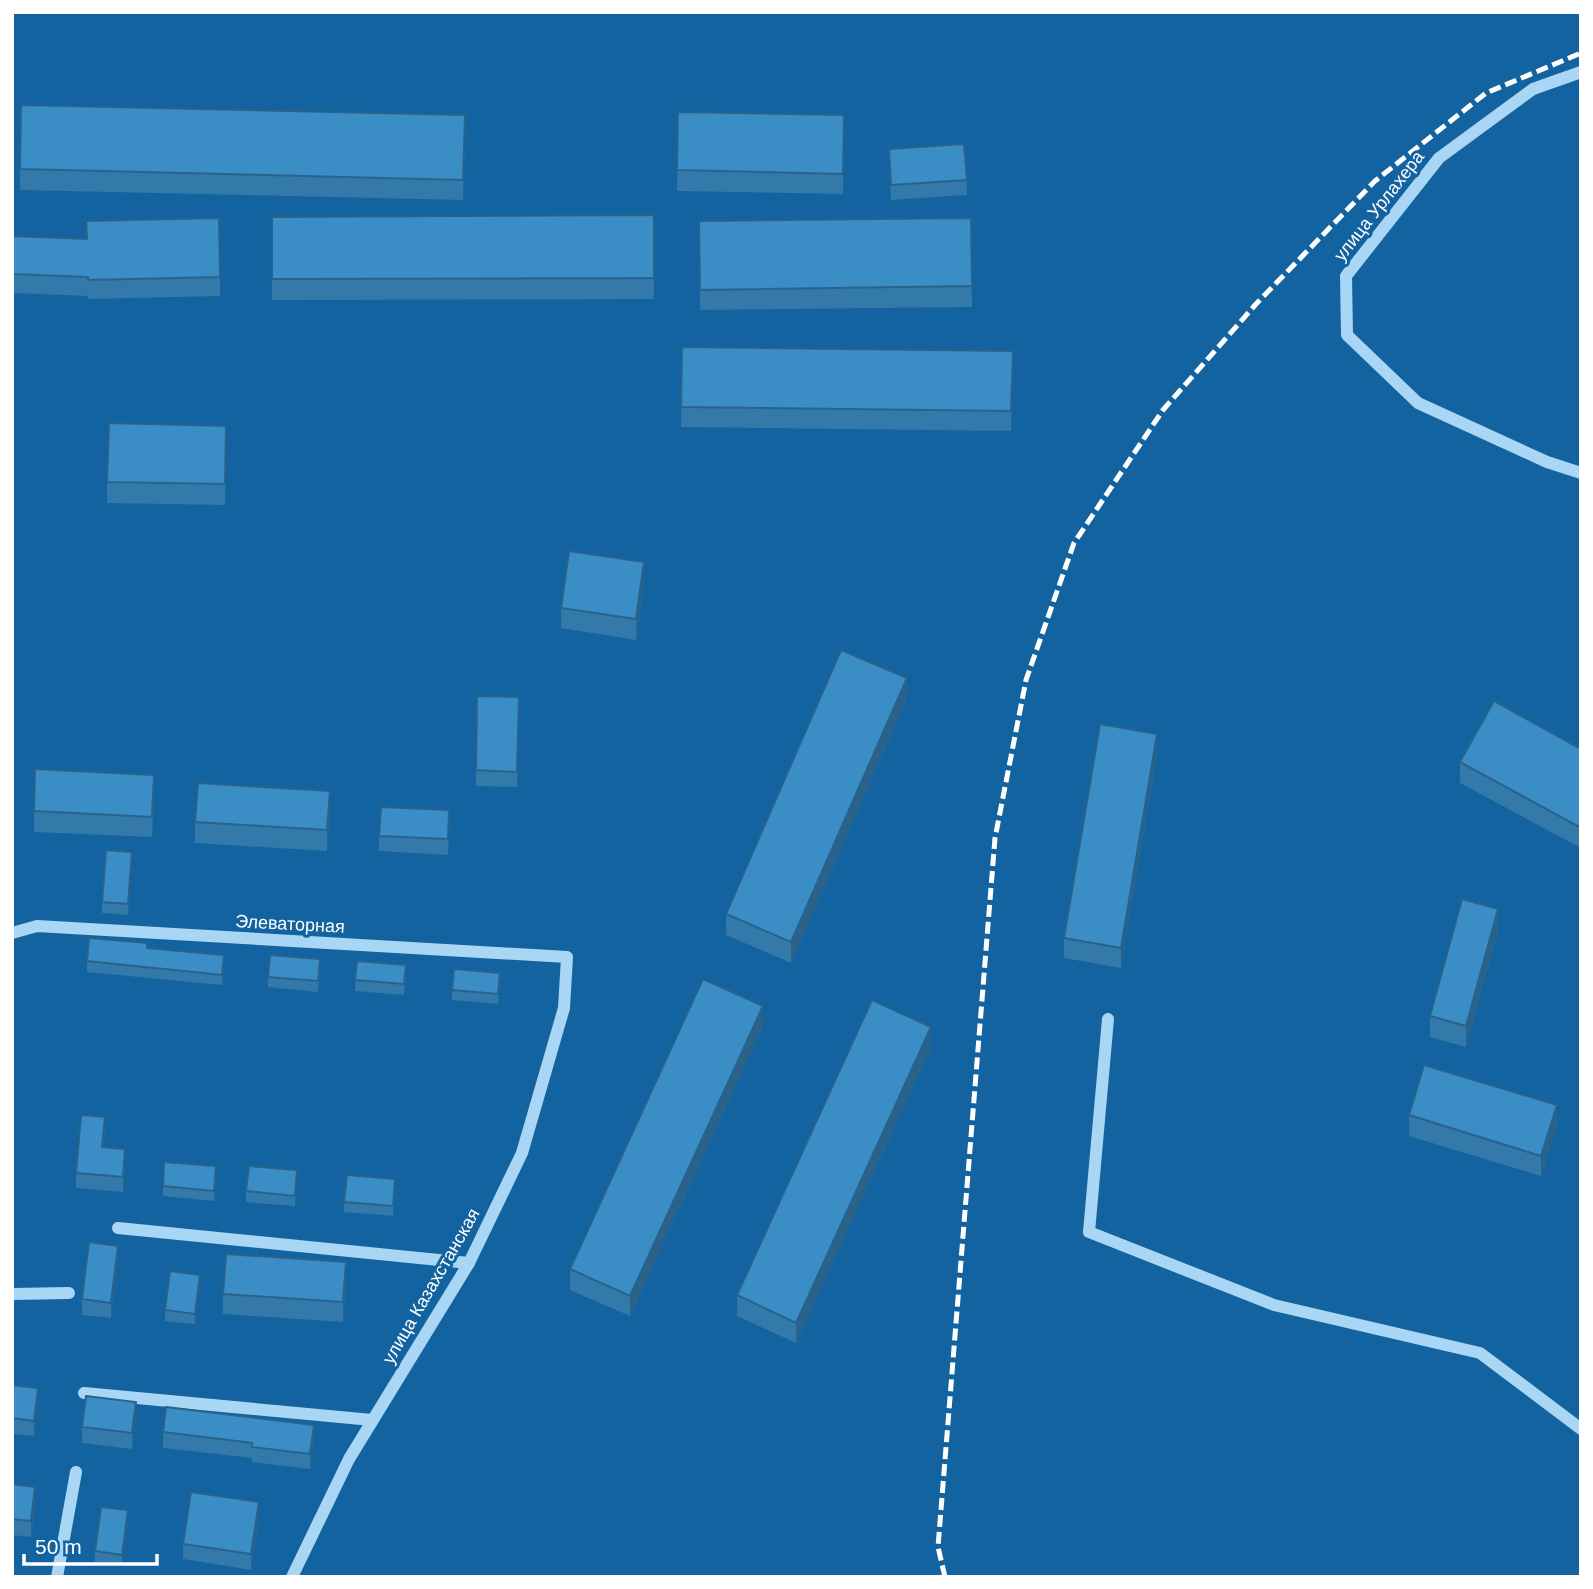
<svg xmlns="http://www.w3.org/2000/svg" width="1593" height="1589" font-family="Arial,sans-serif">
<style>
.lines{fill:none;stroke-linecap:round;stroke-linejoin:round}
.minor{stroke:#a9d6f5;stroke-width:12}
.rail{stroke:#fff;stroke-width:5;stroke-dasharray:12 5;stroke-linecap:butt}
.wall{fill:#3379aa}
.shaded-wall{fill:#29638b}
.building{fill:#3b8dc6;stroke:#29638b;stroke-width:2}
.labels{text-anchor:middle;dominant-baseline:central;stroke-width:6;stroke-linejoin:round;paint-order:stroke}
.street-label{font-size:18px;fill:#fff;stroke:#12639f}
</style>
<rect width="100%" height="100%" fill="#12639f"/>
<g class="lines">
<g class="minor">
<path d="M 1581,72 L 1533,89 L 1439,158 L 1346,276 L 1347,335 L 1418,403 L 1547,462 L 1581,473"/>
<path d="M 12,933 L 37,926 L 567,957 L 564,1008 L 522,1153 L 469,1263 L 349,1459 L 292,1577"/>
<path d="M 1108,1019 L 1089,1232 L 1274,1305 L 1480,1353 L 1581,1429"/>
<path d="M 118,1228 L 469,1263"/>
<path d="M 12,1294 L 69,1293"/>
<path d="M 84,1393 L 372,1420"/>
<path d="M 57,1577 L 76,1472"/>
</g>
<path class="rail" d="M 945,1577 L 938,1547 L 995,838 L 1026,680 L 1074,543 L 1163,410 L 1256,304 L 1375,181 L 1486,93 L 1581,53"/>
</g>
<g class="wall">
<path d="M 678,112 L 844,115 L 843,194 L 677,191 Z"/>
<path d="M 465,136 L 463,200 L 20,190 L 20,169 Z"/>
<path d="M 889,149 L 967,180 L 967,195 L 891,200 L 889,164 Z"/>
<path d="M 654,215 L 654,299 L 272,300 L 272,217 Z"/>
<path d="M 971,218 L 972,307 L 700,310 L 699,221 Z"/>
<path d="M 12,236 L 220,277 L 220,296 L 88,299 L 88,296 L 12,293 Z"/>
<path d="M 682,347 L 1013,351 L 1011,431 L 681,427 Z"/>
<path d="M 226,426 L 225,505 L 107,503 L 107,482 Z"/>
<path d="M 644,582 L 636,640 L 561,628 L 561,608 Z"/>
<path d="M 519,697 L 517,787 L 476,786 L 476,770 Z"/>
<path d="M 907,698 L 791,963 L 726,935 L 726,914 Z"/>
<path d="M 1581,749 L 1581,848 L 1460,783 L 1460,762 Z"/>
<path d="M 1157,754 L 1121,968 L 1064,958 L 1064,938 Z"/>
<path d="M 154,795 L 152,837 L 34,832 L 34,811 Z"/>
<path d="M 330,811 L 327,851 L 195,843 L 195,822 Z"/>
<path d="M 449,826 L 448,855 L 379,851 L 379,836 Z"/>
<path d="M 132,863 L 128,915 L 102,913 L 102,902 Z"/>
<path d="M 1498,930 L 1466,1047 L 1430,1037 L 1430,1016 Z"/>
<path d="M 147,948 L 224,965 L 222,985 L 87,972 L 87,961 Z"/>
<path d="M 320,970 L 318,992 L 268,987 L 268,977 Z"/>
<path d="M 406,976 L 404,995 L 355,991 L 355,980 Z"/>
<path d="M 500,984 L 498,1004 L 452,1000 L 452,990 Z"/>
<path d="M 763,1026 L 630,1316 L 570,1290 L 570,1269 Z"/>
<path d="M 931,1047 L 796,1343 L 737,1316 L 737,1295 Z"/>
<path d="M 1409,1115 L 1557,1126 L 1541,1176 L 1409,1136 Z"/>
<path d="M 105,1132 L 103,1147 L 125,1165 L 123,1192 L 76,1188 L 76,1173 Z"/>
<path d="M 216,1177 L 214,1201 L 163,1196 L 163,1186 Z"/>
<path d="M 297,1180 L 295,1206 L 246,1202 L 246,1191 Z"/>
<path d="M 395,1189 L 393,1216 L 344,1212 L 344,1202 Z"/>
<path d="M 118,1261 L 111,1318 L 82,1315 L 82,1299 Z"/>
<path d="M 346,1283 L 343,1322 L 223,1314 L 223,1294 Z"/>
<path d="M 200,1285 L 195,1324 L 165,1321 L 165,1310 Z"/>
<path d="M 12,1385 L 38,1404 L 34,1436 L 12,1434 Z"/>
<path d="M 136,1417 L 132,1449 L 82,1443 L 82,1427 Z"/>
<path d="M 163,1432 L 314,1440 L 310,1469 L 252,1462 L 252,1458 L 163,1448 Z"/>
<path d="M 12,1484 L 35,1502 L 31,1537 L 12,1535 Z"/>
<path d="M 259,1518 L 251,1570 L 183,1559 L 183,1544 Z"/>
<path d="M 128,1521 L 122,1565 L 95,1562 L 95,1551 Z"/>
</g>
<g class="shaded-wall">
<path d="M 644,562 L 644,582 L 636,640 L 636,619 Z"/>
<path d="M 907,678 L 907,698 L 791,963 L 791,942 Z"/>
<path d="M 1157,734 L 1157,754 L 1121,968 L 1121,948 Z"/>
<path d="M 330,791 L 330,811 L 327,851 L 327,830 Z"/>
<path d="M 132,852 L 132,863 L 128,915 L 128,904 Z"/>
<path d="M 1498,909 L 1498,930 L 1466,1047 L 1466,1026 Z"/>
<path d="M 763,1006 L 763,1026 L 630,1316 L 630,1296 Z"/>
<path d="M 931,1027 L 931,1047 L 796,1343 L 796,1323 Z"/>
<path d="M 1557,1105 L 1557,1126 L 1541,1176 L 1541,1156 Z"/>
<path d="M 125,1149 L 125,1165 L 123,1192 L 123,1177 Z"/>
<path d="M 118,1246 L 118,1261 L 111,1318 L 111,1303 Z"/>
<path d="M 346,1262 L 346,1283 L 343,1322 L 343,1302 Z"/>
<path d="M 200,1275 L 200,1285 L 195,1324 L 195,1314 Z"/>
<path d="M 38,1388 L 38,1404 L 34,1436 L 34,1421 Z"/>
<path d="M 136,1402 L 136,1417 L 132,1449 L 132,1433 Z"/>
<path d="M 314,1425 L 314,1440 L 310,1469 L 310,1454 Z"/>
<path d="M 35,1487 L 35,1502 L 31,1537 L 31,1521 Z"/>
<path d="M 259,1502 L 259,1518 L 251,1570 L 251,1554 Z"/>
<path d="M 128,1510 L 128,1521 L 122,1565 L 122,1555 Z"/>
</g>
<g class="building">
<path d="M 21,105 L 465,115 L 463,180 L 20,169 Z"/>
<path d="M 678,112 L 844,115 L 843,174 L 677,170 Z"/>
<path d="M 964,144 L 967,180 L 891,185 L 889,149 Z"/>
<path d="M 654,215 L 654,278 L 272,279 L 272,217 Z"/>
<path d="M 219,218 L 220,277 L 88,280 L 88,277 L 12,274 L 12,236 L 87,239 L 86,221 Z"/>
<path d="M 971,218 L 972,286 L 700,290 L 699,221 Z"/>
<path d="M 682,347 L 1013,351 L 1011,411 L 681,407 Z"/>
<path d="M 109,423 L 226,426 L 225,484 L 107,482 Z"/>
<path d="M 569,551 L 644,562 L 636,619 L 561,608 Z"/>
<path d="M 841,650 L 907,678 L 791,942 L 726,914 Z"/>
<path d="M 477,696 L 519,697 L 517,772 L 476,770 Z"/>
<path d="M 1494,701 L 1581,749 L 1581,828 L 1460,762 Z"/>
<path d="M 1100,724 L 1157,734 L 1121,948 L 1064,938 Z"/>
<path d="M 35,769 L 154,775 L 152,817 L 34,811 Z"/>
<path d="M 198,783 L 330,791 L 327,830 L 195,822 Z"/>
<path d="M 381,807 L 449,810 L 448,839 L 379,836 Z"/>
<path d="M 106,850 L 132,852 L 128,904 L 102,902 Z"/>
<path d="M 1462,899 L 1498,909 L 1466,1026 L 1430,1016 Z"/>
<path d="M 89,938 L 147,943 L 147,948 L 224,955 L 222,975 L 87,961 Z"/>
<path d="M 270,955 L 320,959 L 318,981 L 268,977 Z"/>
<path d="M 357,961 L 406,965 L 404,984 L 355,980 Z"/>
<path d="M 454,969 L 500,973 L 498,994 L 452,990 Z"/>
<path d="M 703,979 L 763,1006 L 630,1296 L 570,1269 Z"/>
<path d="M 872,1000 L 931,1027 L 796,1323 L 737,1295 Z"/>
<path d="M 1424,1065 L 1557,1105 L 1541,1156 L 1409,1115 Z"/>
<path d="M 81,1115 L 105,1117 L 102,1147 L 125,1149 L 123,1177 L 76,1173 Z"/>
<path d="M 164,1162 L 216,1166 L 214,1191 L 163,1186 Z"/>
<path d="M 249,1166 L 297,1170 L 295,1196 L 246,1191 Z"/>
<path d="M 347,1175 L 395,1179 L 393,1206 L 344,1202 Z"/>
<path d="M 89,1242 L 118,1246 L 111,1303 L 82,1299 Z"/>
<path d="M 226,1254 L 346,1262 L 343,1302 L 223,1294 Z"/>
<path d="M 170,1271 L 200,1275 L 195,1314 L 165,1310 Z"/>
<path d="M 12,1385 L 38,1388 L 34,1421 L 12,1418 Z"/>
<path d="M 86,1396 L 136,1402 L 132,1433 L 82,1427 Z"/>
<path d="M 166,1407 L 314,1425 L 310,1454 L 252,1447 L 252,1443 L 163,1432 Z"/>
<path d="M 12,1484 L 35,1487 L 31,1521 L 12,1519 Z"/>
<path d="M 191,1492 L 259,1502 L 251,1554 L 183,1544 Z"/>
<path d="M 101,1507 L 128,1510 L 122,1555 L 95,1551 Z"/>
</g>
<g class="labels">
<g class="street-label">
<text transform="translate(1379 206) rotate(-52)">улица Урлахера</text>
<text transform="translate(290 924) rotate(3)">Элеваторная</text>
<text transform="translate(431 1286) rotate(-60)">улица Казахстанская</text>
</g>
</g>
<rect width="1593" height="1589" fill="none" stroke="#ffffff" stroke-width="28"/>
<path d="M24 1554v10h133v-10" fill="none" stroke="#ffffff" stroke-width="3.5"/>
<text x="35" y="1554" font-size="21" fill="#ffffff" stroke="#12639f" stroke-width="5" paint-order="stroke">50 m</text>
</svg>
